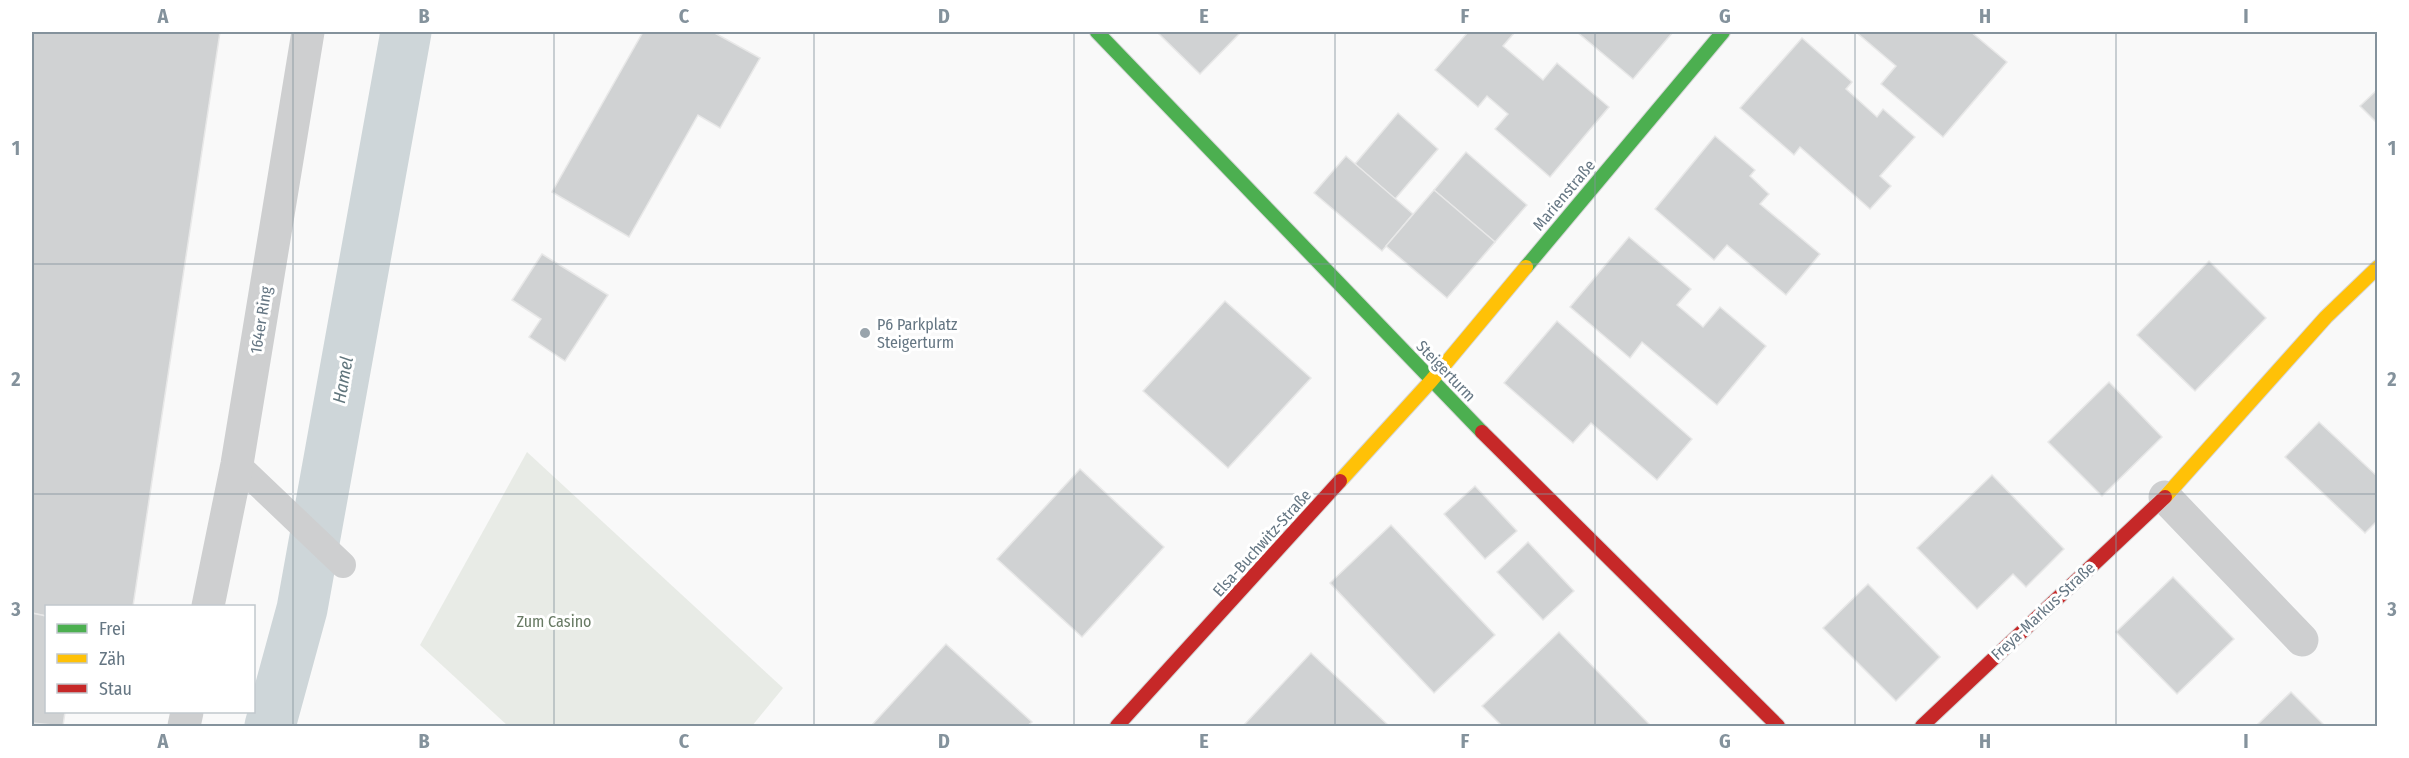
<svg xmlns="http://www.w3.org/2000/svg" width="2409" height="758" font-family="'Fira Sans Condensed',sans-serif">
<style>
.green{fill:#e8ebe6}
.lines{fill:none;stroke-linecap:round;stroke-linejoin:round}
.canal{stroke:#ced6d9;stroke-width:51}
.building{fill:#d0d2d3;stroke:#e8e8e8;stroke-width:1.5}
.fast-casing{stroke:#d5d6d7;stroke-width:16}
.slow-casing{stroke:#d5d6d7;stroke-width:16}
.jam-casing{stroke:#d5d6d7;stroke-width:16}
.lane{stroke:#cecfd0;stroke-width:26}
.street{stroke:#cecfd0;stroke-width:33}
.fast{stroke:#4caf50;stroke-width:14}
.slow{stroke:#ffc107;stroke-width:14}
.jam{stroke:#c62828;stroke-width:14}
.grid{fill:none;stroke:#84929c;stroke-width:1.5;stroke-opacity:0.55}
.poi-dot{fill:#99a4ac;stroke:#fff;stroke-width:2}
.labels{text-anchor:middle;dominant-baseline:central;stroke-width:6;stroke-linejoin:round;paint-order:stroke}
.street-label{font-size:16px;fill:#657683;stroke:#fff}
.poi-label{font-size:16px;fill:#657683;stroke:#fff;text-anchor:start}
.park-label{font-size:16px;fill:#687a64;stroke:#fff}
.water-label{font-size:18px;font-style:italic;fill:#60757c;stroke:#fff}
.neatline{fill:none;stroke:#84929c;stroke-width:2}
.grid-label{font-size:20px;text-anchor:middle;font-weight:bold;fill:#84929c}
</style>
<rect width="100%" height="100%" fill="#f9f9f9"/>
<path class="green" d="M 527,452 L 783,688 L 752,726 L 508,726 L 420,645 Z"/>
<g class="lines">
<path class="canal" d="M 270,726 L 302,609 L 406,32"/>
</g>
<g class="building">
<path d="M 32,32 L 220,32 L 133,606 L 46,606 L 46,616 L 32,613 Z"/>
<path d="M 643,32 L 713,32 L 760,58 L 720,128 L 698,115 L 629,237 L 552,192 Z"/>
<path d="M 1157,32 L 1241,32 L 1200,74 Z"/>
<path d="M 1468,32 L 1515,32 L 1503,46 L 1543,80 L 1557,63 L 1609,107 L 1550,177 L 1495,129 L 1508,114 L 1487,96 L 1478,107 L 1435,70 Z"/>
<path d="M 1577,32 L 1673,32 L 1633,79 Z"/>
<path d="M 1856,32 L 1971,32 L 2007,62 L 1943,137 L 1881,84 L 1896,66 Z"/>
<path d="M 1802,38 L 1852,82 L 1846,89 L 1877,117 L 1883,109 L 1915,137 L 1880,176 L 1891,186 L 1870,209 L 1800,147 L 1794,155 L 1740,108 Z"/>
<path d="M 2378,89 L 2378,124 L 2360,106 Z"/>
<path d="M 1398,113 L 1438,149 L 1395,199 L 1355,164 Z"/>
<path d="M 1715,136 L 1755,170 L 1750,176 L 1769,194 L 1760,204 L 1820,254 L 1786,295 L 1727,245 L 1714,260 L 1655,209 Z"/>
<path d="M 1466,152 L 1527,205 L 1495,242 L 1434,190 Z"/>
<path d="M 1346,156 L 1413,214 L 1382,251 L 1314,193 Z"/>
<path d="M 1434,190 L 1495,242 L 1447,298 L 1386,246 Z"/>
<path d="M 1629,237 L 1691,289 L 1677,305 L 1703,327 L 1720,307 L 1766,346 L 1717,405 L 1642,342 L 1630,358 L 1570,307 Z"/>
<path d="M 542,254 L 608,295 L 565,361 L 529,337 L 541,319 L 512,300 Z"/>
<path d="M 2209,261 L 2266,318 L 2195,391 L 2137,335 Z"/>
<path d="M 1225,301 L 1311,378 L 1228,468 L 1143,391 Z"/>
<path d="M 1557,321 L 1692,439 L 1657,480 L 1591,423 L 1573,443 L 1504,383 Z"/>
<path d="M 2109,382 L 2162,437 L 2102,496 L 2048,442 Z"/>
<path d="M 2319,422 L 2378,477 L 2378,520 L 2365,533 L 2285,457 Z"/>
<path d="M 1080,469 L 1164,547 L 1082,637 L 997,559 Z"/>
<path d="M 1992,475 L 2064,549 L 2026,587 L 2013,574 L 1977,609 L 1917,548 Z"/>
<path d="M 1475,486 L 1517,531 L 1485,559 L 1444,514 Z"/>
<path d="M 1391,525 L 1495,635 L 1434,693 L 1330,583 Z"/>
<path d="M 1528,542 L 1574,591 L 1543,620 L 1497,572 Z"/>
<path d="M 2173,577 L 2234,639 L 2177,694 L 2116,632 Z"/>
<path d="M 1868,584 L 1940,657 L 1896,701 L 1823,628 Z"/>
<path d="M 32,613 L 46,616 L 46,712 L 65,712 L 63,726 L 32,723 Z"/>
<path d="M 1559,632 L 1651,726 L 1502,726 L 1482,706 Z"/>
<path d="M 946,644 L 1032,722 L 1027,726 L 871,726 Z"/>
<path d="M 1311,653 L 1389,726 L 1243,726 Z"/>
<path d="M 2291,692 L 2325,726 L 2256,726 Z"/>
</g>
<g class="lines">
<defs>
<g id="fast">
<path d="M 1097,32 L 1482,432"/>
<path d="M 1526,267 L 1723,32"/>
</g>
<g id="slow">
<path d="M 1340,481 L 1431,381 L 1526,267"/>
<path d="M 2165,497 L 2326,317 L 2378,267"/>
</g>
<g id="jam">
<path d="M 1482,432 L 1778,726"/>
<path d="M 1117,726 L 1340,481"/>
<path d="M 1922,726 L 2165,497"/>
</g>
</defs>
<use href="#fast" class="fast-casing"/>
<use href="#slow" class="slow-casing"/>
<use href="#jam" class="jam-casing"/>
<path class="lane" d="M 237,464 L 343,565"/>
<g class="street">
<path d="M 2165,497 L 2302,640"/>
<path d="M 208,606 L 237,464 L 308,32"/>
<path d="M 184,726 L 187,712"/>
</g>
<use href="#fast" class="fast"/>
<use href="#slow" class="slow"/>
<use href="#jam" class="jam"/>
</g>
<path class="grid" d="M 293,32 L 293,726M 554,32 L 554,726M 814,32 L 814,726M 1074,32 L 1074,726M 1335,32 L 1335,726M 1595,32 L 1595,726M 1855,32 L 1855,726M 2116,32 L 2116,726M 32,264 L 2378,264M 32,494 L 2378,494"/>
<circle class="poi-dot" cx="865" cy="333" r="6"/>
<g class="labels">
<g class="street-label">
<text transform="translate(1564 195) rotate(-50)">Marienstraße</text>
<text transform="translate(261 320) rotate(-81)">164er Ring</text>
<text transform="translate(1446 371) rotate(46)">Steigerturm</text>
<text transform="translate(1262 543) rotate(-48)">Elsa-Buchwitz-Straße</text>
<text transform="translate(2043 611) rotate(-43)">Freya-Markus-Straße</text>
</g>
<g class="poi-label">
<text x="877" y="324">P6 Parkplatz<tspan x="877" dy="18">Steigerturm</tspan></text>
</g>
<g class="park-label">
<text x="554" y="621">Zum Casino</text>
</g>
<g class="water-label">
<text transform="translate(343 380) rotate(-80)">Hamel</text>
</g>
</g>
<rect width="2409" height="758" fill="none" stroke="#ffffff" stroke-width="66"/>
<rect x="45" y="605" width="210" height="108" fill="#ffffff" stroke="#c1c8cd" stroke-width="1.5"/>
<rect x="57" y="624" width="30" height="9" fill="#4caf50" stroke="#c1c8cd" stroke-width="1.5"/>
<text x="99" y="635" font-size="18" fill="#657683">Frei</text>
<rect x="57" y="654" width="30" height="9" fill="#ffc107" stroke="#c1c8cd" stroke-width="1.5"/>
<text x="99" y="665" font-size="18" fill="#657683">Zäh</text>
<rect x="57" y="684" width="30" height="9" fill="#c62828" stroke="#c1c8cd" stroke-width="1.5"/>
<text x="99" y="695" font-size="18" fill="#657683">Stau</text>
<rect x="33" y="33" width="2343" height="692" class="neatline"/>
<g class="grid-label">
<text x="163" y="23">A</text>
<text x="424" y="23">B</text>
<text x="684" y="23">C</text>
<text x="944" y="23">D</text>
<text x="1204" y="23">E</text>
<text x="1465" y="23">F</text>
<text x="1725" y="23">G</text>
<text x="1985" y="23">H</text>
<text x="2246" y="23">I</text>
<text x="16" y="155">1</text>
<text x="2392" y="155">1</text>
<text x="16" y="386">2</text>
<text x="2392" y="386">2</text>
<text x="16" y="616">3</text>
<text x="2392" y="616">3</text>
<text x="163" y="748">A</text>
<text x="424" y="748">B</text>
<text x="684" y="748">C</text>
<text x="944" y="748">D</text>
<text x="1204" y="748">E</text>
<text x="1465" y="748">F</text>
<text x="1725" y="748">G</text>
<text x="1985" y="748">H</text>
<text x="2246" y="748">I</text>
</g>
</svg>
